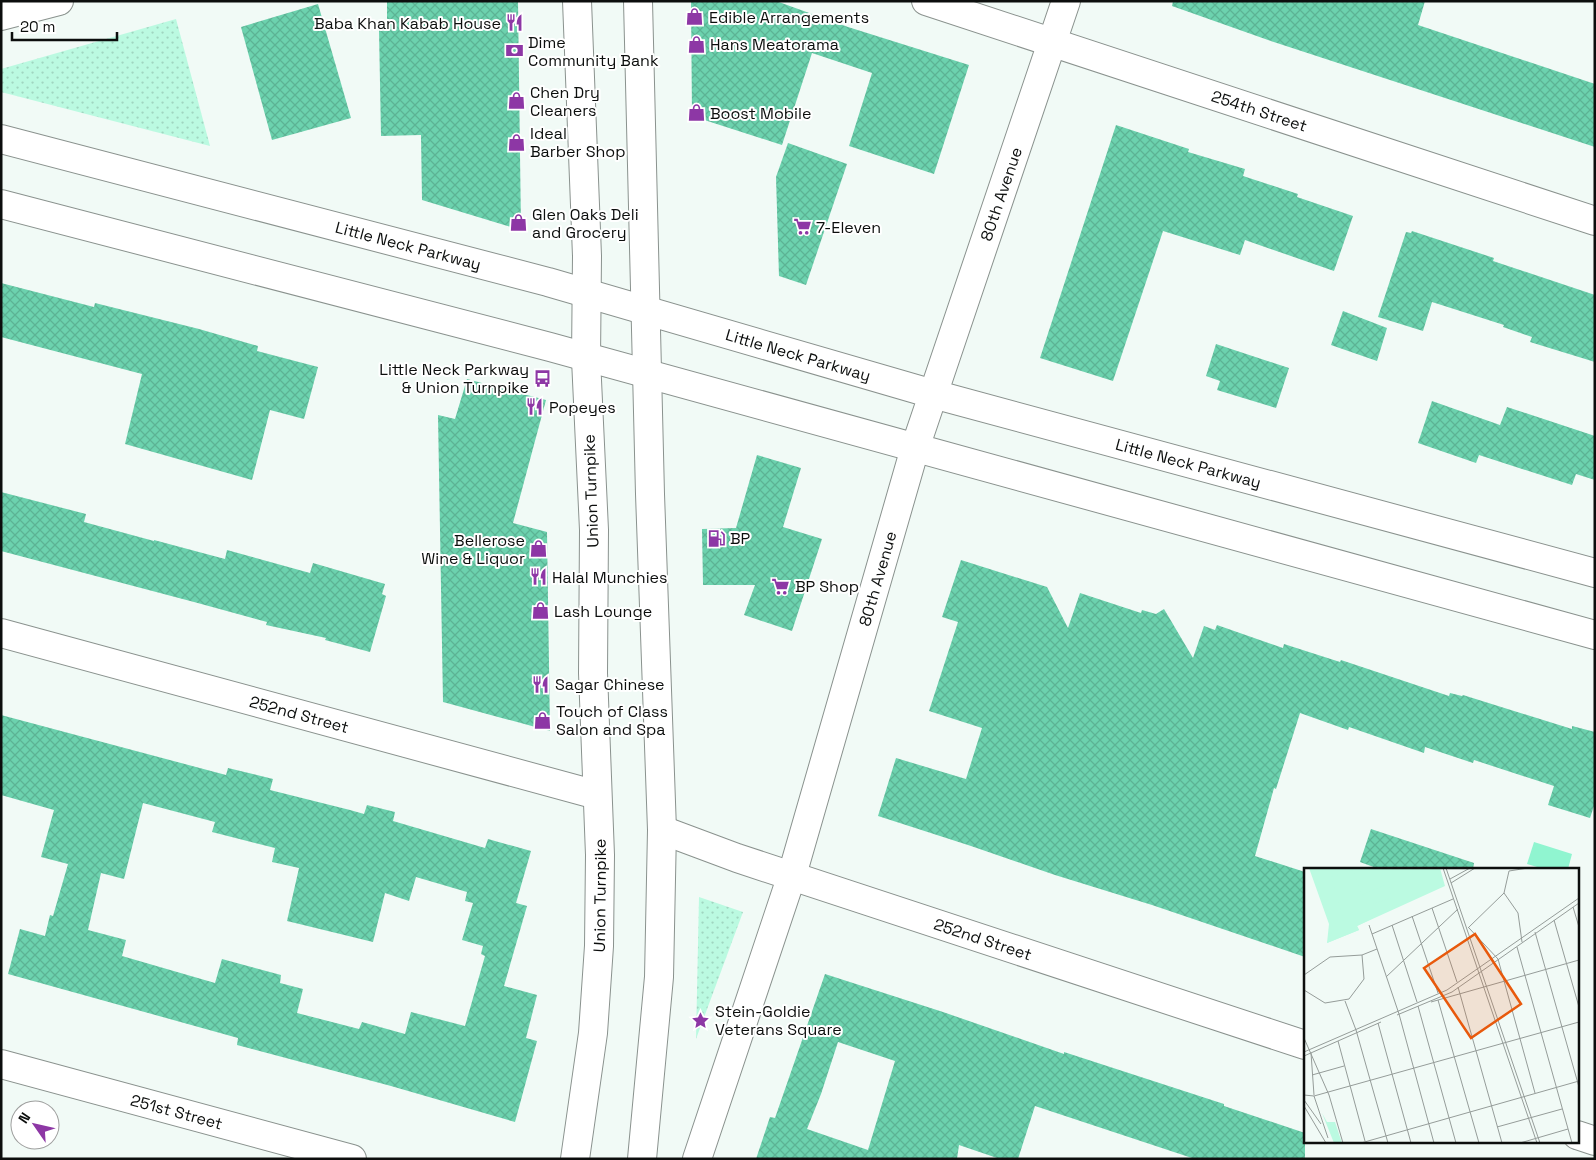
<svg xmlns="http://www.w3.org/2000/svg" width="1596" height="1160" font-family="'Space Grotesk',sans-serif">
	<defs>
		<pattern id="grass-dots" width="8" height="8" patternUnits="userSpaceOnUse" patternTransform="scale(1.25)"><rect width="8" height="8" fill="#bbfae1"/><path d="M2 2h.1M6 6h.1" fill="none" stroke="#a0d5c0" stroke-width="1.8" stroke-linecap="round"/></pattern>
		<pattern id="building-cross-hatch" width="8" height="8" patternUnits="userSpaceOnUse" patternTransform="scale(1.25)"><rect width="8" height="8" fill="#6cd2ae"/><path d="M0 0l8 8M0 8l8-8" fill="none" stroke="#5cb394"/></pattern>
	</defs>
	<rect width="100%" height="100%" fill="#f1faf6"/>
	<!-- grass -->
	<g fill="url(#grass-dots)">
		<path d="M 176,19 L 210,146 L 1,92 L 1,69 Z"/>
		<path d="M 699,897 L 743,912 L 696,1039 Z"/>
	</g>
	<!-- water -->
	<path fill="#90f5d0" d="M 1534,842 L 1572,854 L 1568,869 L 1544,869 L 1527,864 Z"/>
	<!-- building -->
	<g fill="url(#building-cross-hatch)" fill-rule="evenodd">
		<path d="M 432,1 L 518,1 L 521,230 L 422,200 L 421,135 L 381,136 L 379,30 L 387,29 L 387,2 Z"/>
		<path d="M 691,1 L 776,1 L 848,27 L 969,65 L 934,174 L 849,146 L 872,73 L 812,53 L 782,145 L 692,116 Z"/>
		<path d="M 1173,1 L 1425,1 L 1418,25 L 1595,84 L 1595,147 L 1268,40 L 1172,6 Z"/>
		<path d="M 318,4 L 351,118 L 272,140 L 241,27 Z"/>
		<path d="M 1116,125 L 1189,149 L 1188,152 L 1245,169 L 1243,176 L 1298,194 L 1297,197 L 1353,216 L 1334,271 L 1245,240 L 1240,255 L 1163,231 L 1113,381 L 1040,358 Z"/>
		<path d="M 788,143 L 847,164 L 806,285 L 779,276 L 776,177 Z"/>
		<path d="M 1412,231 L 1494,258 L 1493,261 L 1595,295 L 1595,362 L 1530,342 L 1532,337 L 1503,327 L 1504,325 L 1432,302 L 1423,331 L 1378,317 L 1406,232 L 1411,233 Z"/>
		<path d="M 1,283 L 94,307 L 95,303 L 199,329 L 258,346 L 257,351 L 318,367 L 304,419 L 270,410 L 252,480 L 125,444 L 142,374 L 1,337 Z"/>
		<path d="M 1343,311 L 1387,328 L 1377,361 L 1331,345 Z"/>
		<path d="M 1216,344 L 1289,368 L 1276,408 L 1217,390 L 1220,381 L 1206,376 Z"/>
		<path d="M 467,379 L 546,400 L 513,523 L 547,532 L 550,731 L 443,702 L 438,415 L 455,419 Z"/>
		<path d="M 1432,401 L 1500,425 L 1507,407 L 1595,436 L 1595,480 L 1576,474 L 1572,485 L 1479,455 L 1476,463 L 1418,443 Z"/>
		<path d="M 757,455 L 801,468 L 783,527 L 822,539 L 792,631 L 744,615 L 755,585 L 703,585 L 702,529 L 736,528 Z"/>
		<path d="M 1,492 L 86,514 L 84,522 L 154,541 L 154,540 L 225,559 L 227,550 L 310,573 L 313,563 L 385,584 L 382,594 L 386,596 L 370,652 L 325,640 L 326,638 L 266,625 L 267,622 L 194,602 L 1,551 Z"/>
		<path d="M 961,560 L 1047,587 L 1068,628 L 1080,593 L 1141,613 L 1142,610 L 1156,614 L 1164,609 L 1193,658 L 1204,626 L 1215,630 L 1217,625 L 1283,648 L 1284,644 L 1340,662 L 1341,660 L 1449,696 L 1450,693 L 1462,696 L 1463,695 L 1572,729 L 1572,726 L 1595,732 L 1595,803 L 1590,818 L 1548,805 L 1554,786 L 1474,760 L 1473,763 L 1425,747 L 1424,753 L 1349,727 L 1348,730 L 1300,713 L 1276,789 L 1274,788 L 1255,856 L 1305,872 L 1305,957 L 1152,905 L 1055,875 L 971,846 L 878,816 L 896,758 L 966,779 L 982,728 L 929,711 L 958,622 L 942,617 Z"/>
		<path d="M 1,715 L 226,775 L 228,768 L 273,779 L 270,790 L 350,810 L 364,814 L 367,805 L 395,812 L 393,821 L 485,848 L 488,839 L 531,851 L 516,903 L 527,906 L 504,986 L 537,995 L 526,1038 L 537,1041 L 515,1122 L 391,1086 L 237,1045 L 238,1038 L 8,974 L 20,929 L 45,936 L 50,915 L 53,916 L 68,864 L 41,857 L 54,810 L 1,795 ZM 143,803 L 215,822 L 212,832 L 275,848 L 272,862 L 299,868 L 287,921 L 373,942 L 385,893 L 409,901 L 416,877 L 467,892 L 465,901 L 473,903 L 462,940 L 483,946 L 481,954 L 485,956 L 465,1026 L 411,1012 L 405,1034 L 362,1022 L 359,1029 L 297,1013 L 303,989 L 280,983 L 281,975 L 222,959 L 215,983 L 122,956 L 126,940 L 88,930 L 101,873 L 124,879 Z"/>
		<path d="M 1371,829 L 1474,863 L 1473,869 L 1379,869 L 1360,862 Z"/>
		<path d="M 825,974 L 943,1012 L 1064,1054 L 1064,1052 L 1224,1104 L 1224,1106 L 1305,1133 L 1305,1159 L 1195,1159 L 1035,1106 L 1018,1159 L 1000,1159 L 959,1145 L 957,1159 L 756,1159 L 770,1117 L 775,1118 ZM 838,1042 L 895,1061 L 868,1150 L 807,1129 L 821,1094 Z"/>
	</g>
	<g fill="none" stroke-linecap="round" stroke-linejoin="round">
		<defs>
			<g id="minor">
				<path id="s1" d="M 926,1 L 1595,221"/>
				<path d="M 1,16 L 59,1"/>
				<path id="s2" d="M 1,633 L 597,795"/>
				<path id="s3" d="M 662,830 L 737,858 L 1305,1045"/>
				<path id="s4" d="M 1,1064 L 352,1159"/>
				<path d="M 1577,1135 L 1595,1141"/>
				<path id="s5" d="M 697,1159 L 792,875 L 915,448 L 1066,1"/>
			</g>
			<g id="major">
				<path d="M 638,1 L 650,494 L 662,830 L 659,977 L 642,1159"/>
				<path id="s6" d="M 1,139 L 548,282 L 933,394 L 1595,573"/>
				<path d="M 1,204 L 550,347 L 1595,635"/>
				<path id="s7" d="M 575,1159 L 593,1033 L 599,946 L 600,855 L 593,673 L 594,530 L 586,359 L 587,256 L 577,1"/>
			</g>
		</defs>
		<!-- minor casing -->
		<use href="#minor" stroke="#8a928e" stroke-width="30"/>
		<!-- major casing -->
		<use href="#major" stroke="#8a928e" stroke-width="30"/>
		<!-- minor -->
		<use href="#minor" stroke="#fff" stroke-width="28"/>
		<!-- major -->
		<use href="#major" stroke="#fff" stroke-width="28"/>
	</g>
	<!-- icons -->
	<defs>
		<symbol id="shop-bare" viewBox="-9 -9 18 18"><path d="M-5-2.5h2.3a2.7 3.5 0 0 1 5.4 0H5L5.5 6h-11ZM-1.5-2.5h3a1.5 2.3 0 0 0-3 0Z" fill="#8d37a5" stroke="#fff" stroke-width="2.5" paint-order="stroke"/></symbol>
		<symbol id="restaurant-bare" viewBox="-9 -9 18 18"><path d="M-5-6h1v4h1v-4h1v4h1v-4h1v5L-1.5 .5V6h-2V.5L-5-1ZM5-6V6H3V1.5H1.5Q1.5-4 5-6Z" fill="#8d37a5" stroke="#fff" stroke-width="2.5" paint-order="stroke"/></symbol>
		<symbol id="bank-bare" viewBox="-9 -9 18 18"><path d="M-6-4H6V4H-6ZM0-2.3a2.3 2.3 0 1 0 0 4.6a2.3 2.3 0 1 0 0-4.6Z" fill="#8d37a5" stroke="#fff" stroke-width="2.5" paint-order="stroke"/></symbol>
		<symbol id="supermarket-bare" viewBox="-9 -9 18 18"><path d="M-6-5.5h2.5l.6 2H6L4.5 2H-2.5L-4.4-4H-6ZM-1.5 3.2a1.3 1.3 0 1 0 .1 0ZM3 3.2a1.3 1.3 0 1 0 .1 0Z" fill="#8d37a5" stroke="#fff" stroke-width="2.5" paint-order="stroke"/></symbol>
		<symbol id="bus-bare" viewBox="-9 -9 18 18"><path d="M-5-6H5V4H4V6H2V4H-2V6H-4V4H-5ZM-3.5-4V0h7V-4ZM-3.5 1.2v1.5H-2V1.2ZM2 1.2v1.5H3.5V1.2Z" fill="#8d37a5" stroke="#fff" stroke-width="2.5" paint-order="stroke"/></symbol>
		<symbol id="fuel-bare" viewBox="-9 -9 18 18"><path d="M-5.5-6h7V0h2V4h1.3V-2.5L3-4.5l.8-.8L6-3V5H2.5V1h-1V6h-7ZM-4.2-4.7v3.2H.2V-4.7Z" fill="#8d37a5" stroke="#fff" stroke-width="2.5" paint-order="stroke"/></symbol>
		<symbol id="sight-bare" viewBox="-9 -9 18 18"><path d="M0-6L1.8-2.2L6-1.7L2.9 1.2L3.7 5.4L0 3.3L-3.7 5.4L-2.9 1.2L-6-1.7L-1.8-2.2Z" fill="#8d37a5" stroke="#fff" stroke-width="2.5" paint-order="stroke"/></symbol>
	</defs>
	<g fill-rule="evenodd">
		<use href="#shop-bare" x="682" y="4" width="25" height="25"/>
		<use href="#restaurant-bare" x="502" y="10" width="25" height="25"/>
		<use href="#shop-bare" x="684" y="32" width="25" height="25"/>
		<use href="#bank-bare" x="502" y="38" width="25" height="25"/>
		<use href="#shop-bare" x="504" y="88" width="25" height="25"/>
		<use href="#shop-bare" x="684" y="100" width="25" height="25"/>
		<use href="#shop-bare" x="504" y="130" width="25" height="25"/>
		<use href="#shop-bare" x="506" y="210" width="25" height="25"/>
		<use href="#supermarket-bare" x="790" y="214" width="25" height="25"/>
		<use href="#bus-bare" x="530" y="366" width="25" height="25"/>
		<use href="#restaurant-bare" x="522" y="394" width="25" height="25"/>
		<use href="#fuel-bare" x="704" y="526" width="25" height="25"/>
		<use href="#shop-bare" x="526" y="536" width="25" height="25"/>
		<use href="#restaurant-bare" x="526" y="564" width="25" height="25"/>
		<use href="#supermarket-bare" x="768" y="574" width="25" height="25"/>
		<use href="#shop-bare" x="528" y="598" width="25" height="25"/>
		<use href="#restaurant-bare" x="528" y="672" width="25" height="25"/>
		<use href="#shop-bare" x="530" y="708" width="25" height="25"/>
		<use href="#sight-bare" x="688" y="1008" width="25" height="25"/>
	</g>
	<g text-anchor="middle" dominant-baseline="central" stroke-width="4" stroke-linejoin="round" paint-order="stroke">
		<!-- poi labels -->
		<g font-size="16" fill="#0c0e0d" stroke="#fff" text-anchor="start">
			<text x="709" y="17">Edible Arrangements</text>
			<text x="501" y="23" text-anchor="end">Baba Khan Kabab House</text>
			<text x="528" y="42">Dime<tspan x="528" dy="18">Community Bank</tspan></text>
			<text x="710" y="44">Hans Meatorama</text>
			<text x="530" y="92">Chen Dry<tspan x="530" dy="18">Cleaners</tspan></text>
			<text x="710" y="113">Boost Mobile</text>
			<text x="530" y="133">Ideal<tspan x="530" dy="18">Barber Shop</tspan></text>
			<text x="532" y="214">Glen Oaks Deli<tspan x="532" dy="18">and Grocery</tspan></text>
			<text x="816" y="227">7-Eleven</text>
			<text x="529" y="369" text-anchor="end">Little Neck Parkway<tspan x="529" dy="18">&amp; Union Turnpike</tspan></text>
			<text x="549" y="407">Popeyes</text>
			<text x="730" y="538">BP</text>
			<text x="525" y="540" text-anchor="end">Bellerose<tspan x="525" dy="18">Wine &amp; Liquor</tspan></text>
			<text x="552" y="577">Halal Munchies</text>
			<text x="795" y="586">BP Shop</text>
			<text x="554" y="611">Lash Lounge</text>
			<text x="555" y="684">Sagar Chinese</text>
			<text x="556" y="711">Touch of Class<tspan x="556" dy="18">Salon and Spa</tspan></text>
			<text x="715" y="1011">Stein-Goldie<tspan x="715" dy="18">Veterans Square</tspan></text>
		</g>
		<!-- street labels -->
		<g font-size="16" fill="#0c0e0d" stroke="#fff">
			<text stroke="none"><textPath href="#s1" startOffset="351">254th Street</textPath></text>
			<text stroke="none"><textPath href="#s5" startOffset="1012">80th Avenue</textPath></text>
			<text stroke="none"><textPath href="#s6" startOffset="421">Little Neck Parkway</textPath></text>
			<text stroke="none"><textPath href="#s6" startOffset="826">Little Neck Parkway</textPath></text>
			<text stroke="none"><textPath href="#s6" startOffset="1231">Little Neck Parkway</textPath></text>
			<text transform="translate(591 491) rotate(-92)">Union Turnpike</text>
			<text stroke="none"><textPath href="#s5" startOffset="608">80th Avenue</textPath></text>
			<text stroke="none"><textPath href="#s2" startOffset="309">252nd Street</textPath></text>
			<text stroke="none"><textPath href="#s7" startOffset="265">Union Turnpike</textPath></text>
			<text stroke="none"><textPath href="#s3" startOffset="339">252nd Street</textPath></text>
			<text stroke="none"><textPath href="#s4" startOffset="182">251st Street</textPath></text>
		</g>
	</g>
	<!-- overview -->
	<g transform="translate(1304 868)">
		<rect width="275" height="275" fill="#f1faf6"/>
		<path d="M 5,0 L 136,0 L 141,18 L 53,58 L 55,62 L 23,75 L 25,56 ZM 18,245 L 23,254 L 31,254 L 38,275 L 30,275 Z" fill="#bbfae1"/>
		<path d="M 75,0 L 82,0 L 87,30 L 69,36 L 69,50 L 53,58 L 55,62 L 23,75 L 32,55 L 40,52 L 27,9 L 49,2 L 58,27 L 81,17 Z" fill="#bbfae1"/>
		<path fill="none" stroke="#959c99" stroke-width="1" d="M 139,0 L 233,275M 142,0 L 236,275M 205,3 L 224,0M 146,11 L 166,0M 147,15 L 171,0M 200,25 L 214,45 L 218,74M 269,39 L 275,59M 128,40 L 153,114M 108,48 L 134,125M 250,52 L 275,139M 65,57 L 95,146 L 130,275M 88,57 L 113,134M 164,60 L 200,25 L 205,3M 165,60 L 194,91 L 231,225M 231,64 L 275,219M 68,66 L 149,31M 213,79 L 268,275M 0,107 L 26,89 L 58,87 L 73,81M 82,109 L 154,41M 154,119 L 198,275M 0,122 L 21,135 L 45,131 L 60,111 L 58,87M 134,132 L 175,275M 41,133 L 52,162 L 84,275M 127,134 L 275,92M 114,138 L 152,275M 93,147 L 148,124 L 275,35M 74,155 L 107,275M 0,170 L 25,227 L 39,275M 34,173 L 61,273M 0,184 L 143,122 L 275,30M 7,185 L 10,227M 0,188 L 77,154M 8,207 L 40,198M 0,227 L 10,228 L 24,270M 10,228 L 275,154M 0,232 L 17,256M 0,238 L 22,275M 193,259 L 258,241M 57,275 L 275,213M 216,275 L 264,261"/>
		<path fill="#e8590c" fill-opacity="0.15" stroke="#e8590c" stroke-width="2.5" d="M 171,66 L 217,136 L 167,170 L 120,100 Z"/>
		<rect width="275" height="275" fill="none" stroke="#0c0e0d" stroke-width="2.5"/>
	</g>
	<!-- border -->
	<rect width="1596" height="1160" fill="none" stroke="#0c0e0d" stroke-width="5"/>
	<!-- north arrow -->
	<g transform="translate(35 1125) rotate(304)"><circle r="24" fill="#ffffff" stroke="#9e9f9e"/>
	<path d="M0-4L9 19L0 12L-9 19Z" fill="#8d37a5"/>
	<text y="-8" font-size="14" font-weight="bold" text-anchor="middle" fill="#0c0e0d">N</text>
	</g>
	<!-- scale -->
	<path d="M12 32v8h105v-8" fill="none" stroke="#0c0e0d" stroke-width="2.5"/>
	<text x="20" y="32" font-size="15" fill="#0c0e0d" stroke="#ffffff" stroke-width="4" paint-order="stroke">20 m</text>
</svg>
